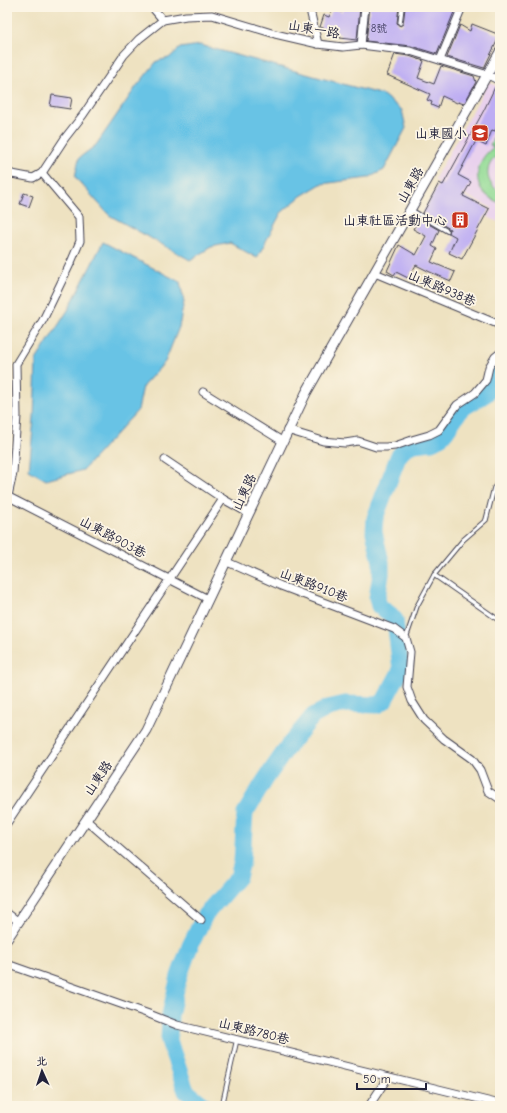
<svg xmlns="http://www.w3.org/2000/svg" width="507" height="1113" font-family="'Comic Neue','LXGW WenKai TC',sans-serif">
	<rect width="100%" height="100%" fill="#fcf5e5"/>
	<filter id="ink" filterUnits="userSpaceOnUse"><feTurbulence type="fractalNoise" baseFrequency=".025" numOctaves="2"/><feDisplacementMap in="SourceGraphic" scale="8" xChannelSelector="R" yChannelSelector="G"/><feConvolveMatrix kernelMatrix="1 2 1 2 8 2 1 2 1" color-interpolation-filters="sRGB"/></filter>
	<filter id="wash" filterUnits="userSpaceOnUse"><feTurbulence type="fractalNoise" baseFrequency=".012" numOctaves="4" result="noise"/><feDisplacementMap in="SourceGraphic" scale="16" xChannelSelector="R" yChannelSelector="G"/><feGaussianBlur stdDeviation="0.9" result="paint"/><feColorMatrix in="noise" values="0 0 0 0 0 0 0 0 0 0 0 0 0 0 0 0 0 1.4 0 .05"/><feComposite in="paint" operator="in"/></filter>
	<g filter="url(#wash)">
		<rect width="100%" height="100%" fill="#eee2c1"/>
		<!-- built -->
		<path fill="#e9d1ed" d="M 489,82 L 500,87 L 500,223 L 488,217 L 492,208 L 434,180 Z"/>
		<!-- green -->
		<path fill="#93db96" stroke="#5a7e68" d="M 495,135 L 500,138 L 500,155 C 484,162 484,183 499,191 L 500,190 L 500,203 C 496,201 492,200 489,197 C 470,184 477,158 494,147 L 490,145 Z"/>
		<!-- water -->
		<g fill="#67c3e5" stroke="#447290">
			<path d="M 200,45 L 383,95 L 402,110 L 406,128 L 384,170 L 368,178 L 321,184 L 301,196 L 281,213 L 257,258 L 230,243 L 211,247 L 190,260 L 109,215 L 75,177 L 79,158 L 96,145 L 136,87 L 157,61 L 169,58 L 180,48 Z"/>
			<path d="M 103,242 L 180,282 L 184,302 L 179,327 L 165,362 L 143,386 L 138,410 L 83,470 L 46,480 L 29,470 L 34,418 L 36,360 L 68,310 Z"/>
		</g>
		<g fill="none" stroke-linecap="round" stroke-linejoin="round">
			<!-- river -->
			<path stroke="#67c3e5" stroke-width="17" d="M 205,1106 L 186,1091 L 169,1041 L 170,1015 L 179,976 L 190,946 L 205,915 L 238,877 L 242,862 L 245,813 L 265,780 L 289,745 L 313,716 L 328,708 L 345,704 L 378,705 L 384,701 L 401,670 L 395,620 L 390,614 L 379,606 L 377,598 L 381,574 L 381,562 L 374,532 L 375,518 L 398,457 L 405,448 L 414,444 L 432,442 L 440,438 L 446,431 L 461,409 L 486,394 L 493,383 L 500,363"/>
		</g>
		<g id="blocks">
			<!-- building -->
			<g fill="#bdadf3">
				<path d="M 343,7 L 360,7 L 357,40 L 340,38 L 340,34 L 320,27 L 324,15 L 329,17 L 333,8 L 342,12 Z"/>
				<path d="M 370,7 L 399,7 L 397,23 L 400,26 L 403,24 L 405,8 L 407,7 L 456,7 L 437,54 L 411,46 L 366,41 Z"/>
				<path d="M 472,24 L 500,35 L 484,68 L 447,57 L 460,25 L 470,31 Z"/>
				<path d="M 395,54 L 409,56 L 424,61 L 418,78 L 434,84 L 441,66 L 474,76 L 476,82 L 464,104 L 458,102 L 457,103 L 442,96 L 438,108 L 431,105 L 432,102 L 427,100 L 430,94 L 387,75 Z"/>
				<path d="M 495,87 L 500,90 L 500,121 L 495,131 L 492,130 L 486,146 L 476,141 L 458,175 L 471,182 L 463,196 L 489,209 L 462,259 L 449,253 L 456,237 L 449,233 L 450,229 L 423,213 L 439,183 L 443,185 L 484,110 Z"/>
				<path d="M 52,95 L 72,98 L 70,109 L 50,106 Z"/>
				<path d="M 24,193 L 33,196 L 29,207 L 20,204 Z"/>
				<path d="M 420,219 L 439,230 L 432,246 L 437,249 L 431,262 L 455,272 L 451,281 L 430,272 L 416,265 L 408,278 L 396,272 L 394,275 L 387,271 L 399,245 L 416,255 L 426,236 L 413,229 L 418,220 L 419,221 Z"/>
			</g>
		</g>
	</g>
	<g filter="url(#ink)">
		<use href="#blocks" fill-opacity="0" stroke="#413f4f" stroke-width="1"/>
		<g fill="none" stroke-linecap="round" stroke-linejoin="round">
			<defs>
				<g id="service">
					<path d="M 400,23 L 402,7"/>
					<path d="M 411,210 L 447,231"/>
					<path d="M 434,575 L 500,621"/>
					<path d="M 406,638 L 417,606 L 434,575 L 463,540 L 486,520 L 494,488 L 500,481"/>
					<path d="M 222,1106 L 237,1039"/>
				</g>
				<g id="minor">
					<path d="M 152,7 L 163,20"/>
					<path d="M 311,7 L 311,14 L 318,44"/>
					<path d="M 361,45 L 365,7"/>
					<path d="M 440,60 L 462,7"/>
					<path d="M 7,173 L 33,178 L 42,173 L 65,138 L 83,115 L 124,55 L 139,39 L 163,20 L 186,16 L 212,15 L 275,34 L 318,44 L 343,47 L 361,45 L 410,51 L 488,75 L 500,81"/>
					<path d="M 375,273 L 500,325"/>
					<path d="M 203,392 L 282,441"/>
					<path d="M 287,430 L 323,441 L 345,443 L 358,441 L 376,447 L 386,447 L 395,446 L 415,439 L 429,435 L 439,430 L 457,405 L 475,393 L 486,380 L 489,367 L 495,357 L 500,353"/>
					<path d="M 165,460 L 223,499 L 248,513"/>
					<path d="M 7,496 L 208,599"/>
					<path d="M 8,496 L 13,473 L 17,416 L 16,364 L 43,320 L 72,260 L 80,241 L 79,217 L 42,173"/>
					<path d="M 225,561 L 281,586 L 394,629 L 406,638 L 410,652 L 407,687 L 412,701 L 424,720 L 444,739 L 472,759 L 480,770 L 488,791 L 500,799"/>
					<path d="M 86,820 L 201,920"/>
					<path d="M 7,823 L 223,499"/>
					<path d="M 7,913 L 19,922"/>
					<path d="M 7,964 L 149,1014 L 177,1025 L 500,1104"/>
					<path d="M 369,1106 L 388,1077"/>
				</g>
				<path id="tertiary" d="M 7,939 L 146,730 L 306,393 L 500,52"/>
			</defs>
			<!-- service casing -->
			<use href="#service" stroke="#413f4f" stroke-width="5.5"/>
			<!-- minor casing -->
			<use href="#minor" stroke="#413f4f" stroke-width="9"/>
			<!-- tertiary casing -->
			<use href="#tertiary" stroke="#413f4f" stroke-width="11"/>
			<!-- service -->
			<use href="#service" stroke="#fff" stroke-width="3.5"/>
			<!-- minor -->
			<use href="#minor" stroke="#fff" stroke-width="7"/>
			<!-- tertiary -->
			<use href="#tertiary" stroke="#fff" stroke-width="9"/>
		</g>
	</g>
	<!-- icons -->
	<defs>
		<symbol id="school-square" viewBox="-11 -11 22 22"><rect x="-9" y="-9" width="18" height="18" rx="4" fill="#c8321e" stroke="#fcf5e5"/><path d="M0-5L7-2L0 1L-7-2ZM-4 1L0 2.5L4 1V4Q0 6-4 4Z" fill="#fff"/></symbol>
		<symbol id="building-square" viewBox="-11 -11 22 22"><rect x="-9" y="-9" width="18" height="18" rx="4" fill="#c8321e" stroke="#fcf5e5"/><path d="M-4-6H4V6H1V3H-1V6H-4ZM-2.5-4.3h1.7v1.8h-1.7ZM.8-4.3h1.7v1.8H.8ZM-2.5-1h1.7V.8h-1.7ZM.8-1h1.7V.8H.8Z" fill="#fff"/></symbol>
	</defs>
	<g fill-rule="evenodd">
		<use href="#school-square" x="470" y="123" width="20" height="20"/>
		<use href="#building-square" x="450" y="210" width="20" height="20"/>
	</g>
	<g text-anchor="middle" dominant-baseline="central" stroke-width="3.5" stroke-linejoin="round" paint-order="stroke">
		<!-- number labels -->
		<g font-size="11" fill="#494569">
			<text x="379" y="28">8號</text>
		</g>
		<!-- street labels -->
		<g font-size="13" fill="#22223b" stroke="#fcf5e5">
			<text transform="translate(314 29) rotate(10)">山東一路</text>
			<text transform="translate(410 185) rotate(-60)">山東路</text>
			<text transform="translate(442 288) rotate(23)">山東路938巷</text>
			<text transform="translate(244 492) rotate(-65)">山東路</text>
			<text transform="translate(113 537) rotate(28)">山東路903巷</text>
			<text transform="translate(314 585) rotate(21)">山東路910巷</text>
			<text transform="translate(98 778) rotate(-56)">山東路</text>
			<text transform="translate(254 1031) rotate(14)">山東路780巷</text>
		</g>
		<!-- poi labels -->
		<g font-size="13" fill="#22223b" stroke="#fcf5e5" text-anchor="end">
			<text x="467" y="133">山東國小</text>
			<text x="447" y="220">山東社區活動中心</text>
		</g>
	</g>
	<!-- margin -->
	<rect width="507" height="1113" fill="none" stroke="#fcf5e5" stroke-width="24"/>
	<!-- north arrow -->
	<g transform="translate(42 1071) rotate(357)" stroke="#fcf5e5" stroke-width="3" paint-order="stroke">
	<path d="M0-3L7 15L0 10L-7 15Z" fill="#22223b"/>
	<text y="-6" font-size="11" font-weight="bold" text-anchor="middle" fill="#22223b">北</text>
	</g>
	<!-- scale -->
	<path d="M357 1083v6h69v-6" fill="none" stroke="#22223b" stroke-width="2"/>
	<text x="363" y="1083" font-size="12" fill="#22223b" stroke="#fcf5e5" stroke-width="3" paint-order="stroke">50 m</text>
</svg>
